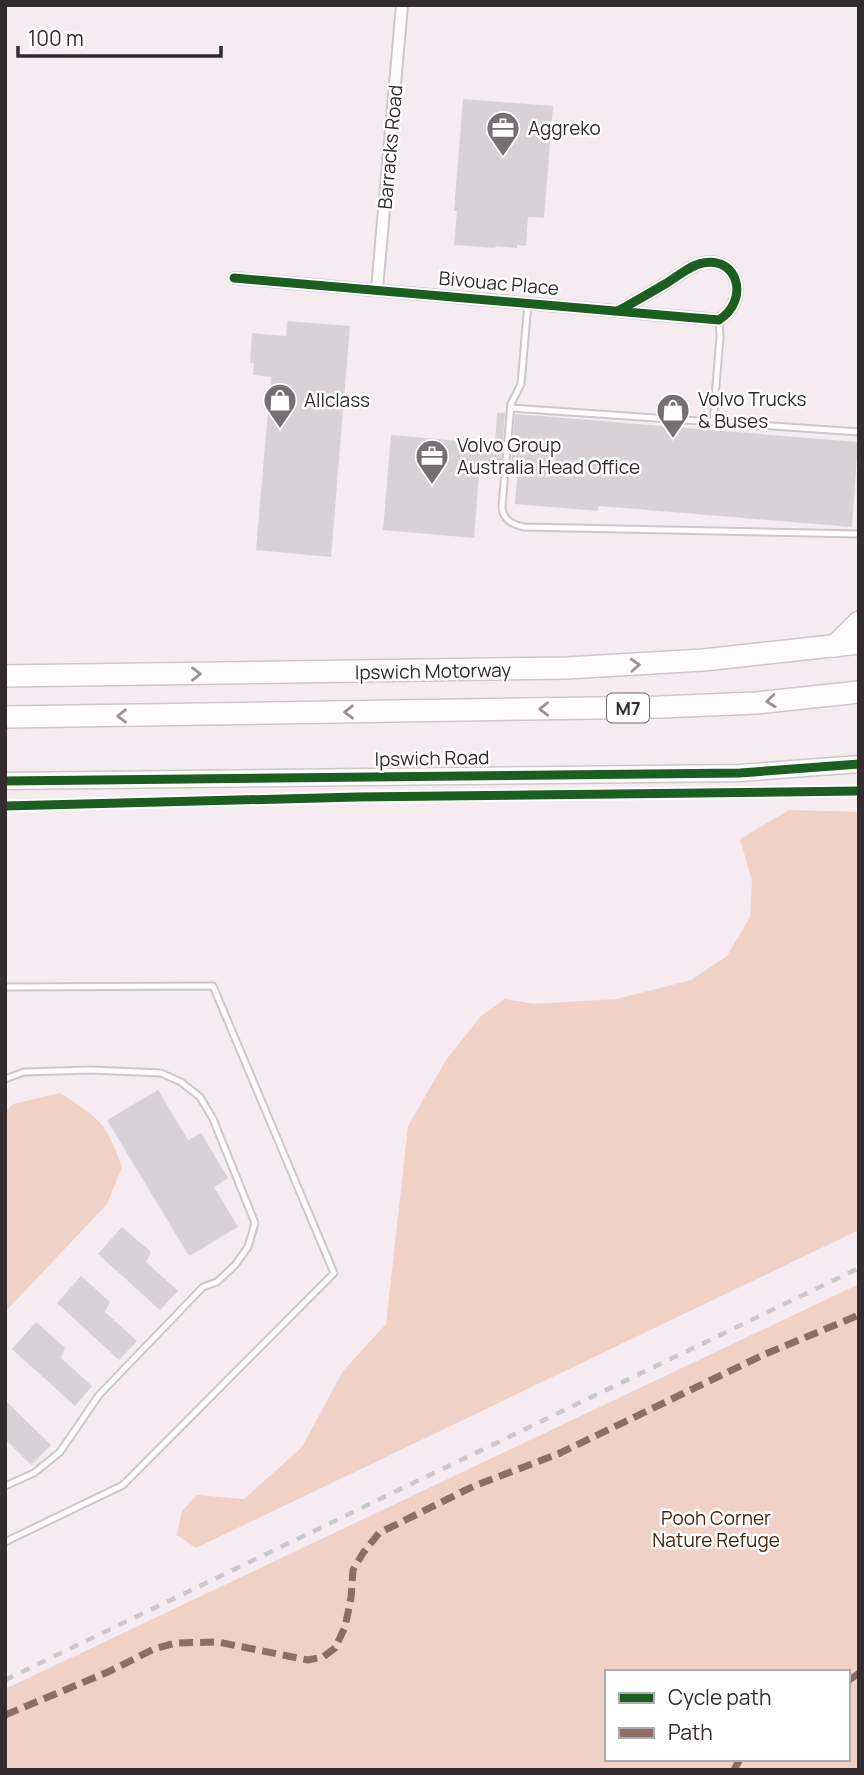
<svg xmlns="http://www.w3.org/2000/svg" width="864" height="1775" font-family="Manrope,sans-serif">
	<rect width="100%" height="100%" fill="#f5ebf0"/>
	<!-- green -->
	<g fill="#f0d1c5" fill-rule="evenodd">
		<path d="M 789,810 L 859,812 L 859,1230 L 196,1548 L 177,1535 L 182,1511 L 197,1495 L 244,1499 L 302,1447 L 343,1371 L 386,1324 L 408,1126 L 446,1060 L 481,1016 L 505,999 L 534,1004 L 617,999 L 691,980 L 727,956 L 750,917 L 752,881 L 740,839 Z"/>
		<path d="M 60,1093 C 100,1119 106,1122 122,1167 L 107,1204 L 5,1312 L 5,1112 L 13,1104 Z"/>
		<path d="M 859,1284 L 859,1770 L 5,1770 L 5,1689 ZM 607,1672 L 848,1672 L 848,1759 L 607,1759 Z"/>
	</g>
	<!-- building -->
	<g fill="#d8d2d7">
		<path d="M 463,99 L 553,106 L 544,218 L 528,217 L 526,246 L 517,245 L 517,248 L 496,246 L 495,248 L 454,245 L 457,211 L 454,211 Z"/>
		<path d="M 287,321 L 350,326 L 331,557 L 256,550 L 271,377 L 253,375 L 254,363 L 250,363 L 252,333 L 286,336 Z"/>
		<path d="M 497,413 L 505,413 L 501,462 L 480,461 L 474,538 L 383,530 L 391,435 L 495,444 Z"/>
		<path d="M 515,414 L 858,442 L 852,527 L 599,506 L 598,511 L 515,504 L 518,464 L 511,463 Z"/>
		<path d="M 158,1090 L 188,1140 L 201,1133 L 228,1178 L 214,1187 L 238,1227 L 189,1256 L 107,1120 Z"/>
		<path d="M 122,1227 L 151,1252 L 146,1262 L 178,1291 L 160,1310 L 98,1254 Z"/>
		<path d="M 81,1276 L 110,1302 L 105,1312 L 137,1341 L 119,1360 L 57,1303 Z"/>
		<path d="M 36,1322 L 65,1348 L 61,1358 L 92,1386 L 75,1406 L 12,1349 Z"/>
		<path d="M 5,1400 L 51,1445 L 31,1465 L 5,1439 Z"/>
	</g>
	<g fill="none" stroke-linecap="round" stroke-linejoin="round">
		<defs>
			<g id="lane">
				<path d="M 528,303 L 521,384 L 511,404 L 502,506 C 502,519 513,525 524,527 L 859,534"/>
				<path d="M 511,408 L 859,432"/>
				<path d="M 713,422 L 720,337 L 719,320"/>
				<path d="M 5,987 L 213,986 L 334,1273 L 123,1485 L 5,1542"/>
				<path d="M 5,1079 L 24,1072 L 90,1070 L 161,1073 L 181,1082 L 200,1097 L 213,1119 L 255,1223 L 248,1247 L 235,1265 L 217,1282 L 203,1287 L 99,1395 L 60,1452 L 34,1473 L 5,1486"/>
			</g>
			<g id="street">
				<path d="M 234,278 L 719,320 C 750,300 738,256 703,263 C 690,265 677,277 665,284 C 650,293 634,302 618,311"/>
				<path d="M 377,289 L 402,5"/>
			</g>
			<path id="secondary" d="M 5,781 L 740,773 L 859,764"/>
			<g id="highway">
				<path d="M 835,646 L 859,622"/>
				<path d="M 5,676 L 567,668 L 703,660 L 859,643"/>
				<path d="M 5,717 L 660,707 L 756,703 L 859,692"/>
			</g>
		</defs>
		<!-- lane casing -->
		<use href="#lane" stroke="#cec7ca" stroke-width="9"/>
		<!-- street casing -->
		<use href="#street" stroke="#cec7ca" stroke-width="14"/>
		<!-- secondary casing -->
		<use href="#secondary" stroke="#cec7ca" stroke-width="19"/>
		<!-- highway casing -->
		<use href="#highway" stroke="#cec7ca" stroke-width="24"/>
		<!-- lane -->
		<use href="#lane" stroke="#fefcfd" stroke-width="5"/>
		<!-- street -->
		<use href="#street" stroke="#fefcfd" stroke-width="10"/>
		<!-- secondary -->
		<use href="#secondary" stroke="#fefcfd" stroke-width="16"/>
		<!-- highway -->
		<use href="#highway" stroke="#fefcfd" stroke-width="21"/>
		<!-- rail -->
		<path stroke="#cac8ca" stroke-width="4.5" stroke-dasharray="9 9" stroke-linecap="butt" d="M 5,1680 L 859,1268"/>
		<!-- quiet -->
		<g stroke="#8d6e63" stroke-width="7" stroke-dasharray="14 7" stroke-linecap="butt">
			<path d="M 848,1681 L 859,1673"/>
			<path d="M 5,1715 L 108,1672 L 154,1649 L 175,1643 L 218,1642 L 308,1660 L 323,1657 L 335,1648 L 345,1627 L 351,1598 L 353,1570 L 363,1553 L 379,1533 L 474,1486 L 558,1454 L 763,1355 L 859,1315"/>
			<path d="M 734,1770 L 740,1759"/>
		</g>
		<defs>
			<g id="cycleway">
				<path d="M 234,278 L 719,320 C 750,300 738,256 703,263 C 690,265 677,277 665,284 C 650,293 634,302 618,311"/>
				<path d="M 5,781 L 740,773 L 859,764"/>
				<path d="M 5,806 L 357,797 L 859,791"/>
			</g>
		</defs>
		<!-- cycleway casing -->
		<use href="#cycleway" stroke="#fff" stroke-width="13"/>
		<!-- cycleway -->
		<use href="#cycleway" stroke="#1b5e20" stroke-width="9"/>
	</g>
	<!-- one-way arrows -->
	<defs><path id="oneway-chevron" d="M-2-3.5L2.5 0L-2 3.5" fill="none" stroke-width="1.6" stroke-linecap="round" stroke-linejoin="round" transform="scale(1.75)"/></defs>
	<g stroke="#989496">
		<use href="#oneway-chevron" transform="translate(635 665) rotate(-3)"/>
		<use href="#oneway-chevron" transform="translate(196 674) rotate(-1)"/>
		<use href="#oneway-chevron" transform="translate(771 701) rotate(174)"/>
		<use href="#oneway-chevron" transform="translate(544 709) rotate(179)"/>
		<use href="#oneway-chevron" transform="translate(349 712) rotate(179)"/>
		<use href="#oneway-chevron" transform="translate(122 716) rotate(179)"/>
	</g>
	<!-- icons -->
	<defs>
		<symbol id="office-pin" viewBox="-11 -11 22 30"><path d="M0 17L-7.5 6A9.5 9.5 0 1 1 7.5 6Z" fill="#766f73" stroke="#fff"/><path d="M-6-3h4V-5.5h4V-3h4V5H-6ZM-1-4.5V-3h2v-1.5ZM-6 0V1H6V0Z" fill="#fff"/></symbol>
		<symbol id="shop-pin" viewBox="-11 -11 22 30"><path d="M0 17L-7.5 6A9.5 9.5 0 1 1 7.5 6Z" fill="#766f73" stroke="#fff"/><path d="M-5-2.5h2.3a2.7 3.5 0 0 1 5.4 0H5L5.5 6h-11ZM-1.5-2.5h3a1.5 2.3 0 0 0-3 0Z" fill="#fff"/></symbol>
	</defs>
	<g fill-rule="evenodd">
		<use href="#office-pin" x="484" y="109" width="38" height="52"/>
		<use href="#shop-pin" x="261" y="381" width="38" height="52"/>
		<use href="#shop-pin" x="654" y="391" width="38" height="52"/>
		<use href="#office-pin" x="413" y="437" width="38" height="52"/>
	</g>
	<g text-anchor="middle" dominant-baseline="central" stroke-width="5" stroke-linejoin="round" paint-order="stroke">
		<!-- shield labels -->
		<rect fill="#fff" stroke="#706b6d" stroke-width="2" x="607" y="693.5" width="42" height="29" rx="5"/>
		<g font-size="18" font-weight="bold" fill="#322c2f">
			<text x="628" y="708">M7</text>
		</g>
		<!-- poi labels -->
		<g font-size="19" fill="#322c2f" stroke="#fff" text-anchor="start">
			<text x="528" y="128">Aggreko</text>
			<text x="698" y="399">Volvo Trucks<tspan x="698" dy="22">&amp; Buses</tspan></text>
			<text x="304" y="400">Allclass</text>
			<text x="457" y="445">Volvo Group<tspan x="457" dy="22">Australia Head Office</tspan></text>
		</g>
		<!-- street labels -->
		<g font-size="19" fill="#322c2f" stroke="#fff">
			<text transform="translate(390 147) rotate(-85)">Barracks Road</text>
			<text transform="translate(499 283) rotate(5)">Bivouac Place</text>
			<text transform="translate(433 671) rotate(-1)">Ipswich Motorway</text>
			<text transform="translate(432 758) rotate(-1)">Ipswich Road</text>
		</g>
		<!-- park labels -->
		<g font-size="19" fill="#4a240b" stroke="#fff">
			<text x="716" y="1518">Pooh Corner<tspan x="716" dy="22">Nature Refuge</tspan></text>
		</g>
	</g>
	<!-- border -->
	<rect width="864" height="1775" fill="none" stroke="#322c2f" stroke-width="14"/>
	<!-- legend -->
	<rect x="605" y="1670" width="245" height="91" fill="#ffffff" stroke="#adabac" stroke-width="2"/>
	<rect x="619" y="1693" width="35" height="10" fill="#1b5e20" stroke="#adabac" stroke-width="2"/>
	<text x="668" y="1705" font-size="21" fill="#322c2f">Cycle path</text>
	<rect x="619" y="1728" width="35" height="10" fill="#8d6e63" stroke="#adabac" stroke-width="2"/>
	<text x="668" y="1740" font-size="21" fill="#322c2f">Path</text>
	<!-- scale -->
	<path d="M18 46v10h203v-10" fill="none" stroke="#322c2f" stroke-width="3.5"/>
	<text x="28" y="46" font-size="21" fill="#322c2f" stroke="#ffffff" stroke-width="5" paint-order="stroke">100 m</text>
</svg>
